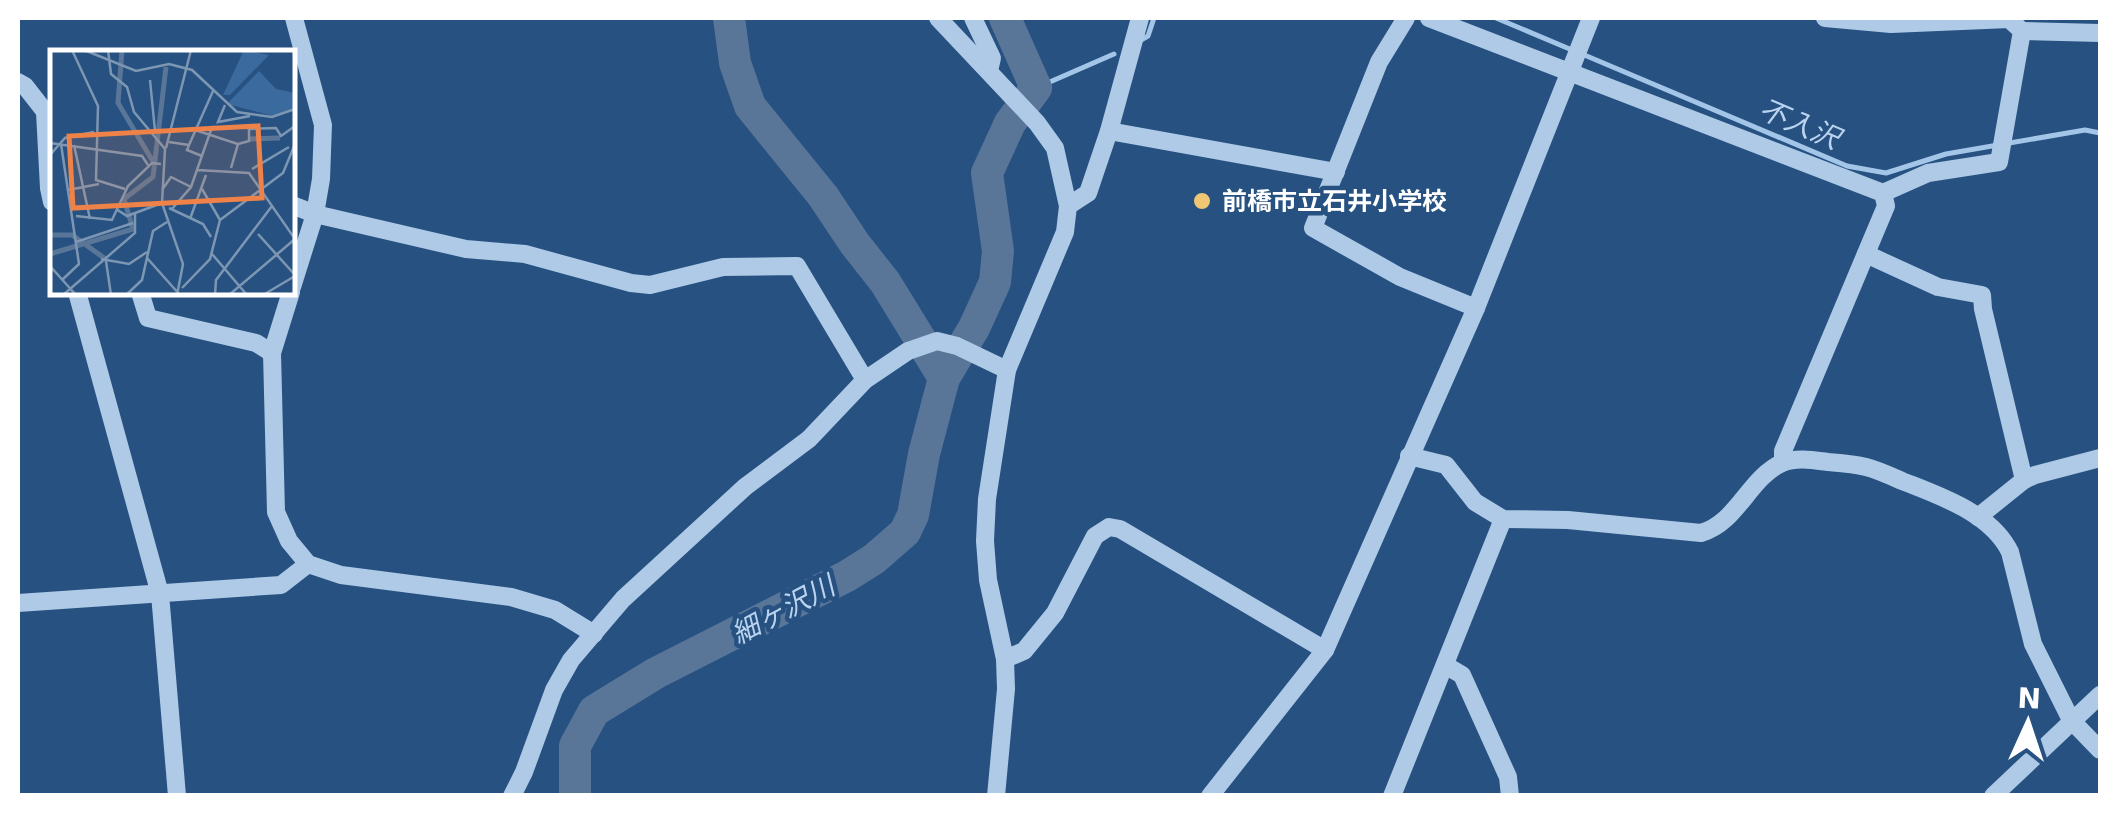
<svg xmlns="http://www.w3.org/2000/svg" width="2118" height="813" font-family="'DejaVu Sans','Noto Sans JP',sans-serif">
	<rect width="100%" height="100%" fill="#265181"/>
	<g fill="none" stroke-linecap="round" stroke-linejoin="round">
		<!-- stream -->
		<g stroke="#a3c5e7" stroke-width="5">
			<path d="M 1496,18 L 1572,50"/>
			<path d="M 1141,40 L 1148,36 L 1154,18"/>
			<path d="M 1582,54 L 1847,166 L 1886,173 L 1946,154 L 2085,130 L 2100,133"/>
			<path d="M 1036,88 L 1114,54"/>
		</g>
		<!-- river -->
		<g stroke="#597698" stroke-width="32">
			<path d="M 729,18 L 735,63 L 750,106 L 823,196 L 855,244 L 885,282 L 944,378"/>
			<path d="M 575,796 L 575,746 L 594,711 L 656,673 L 847,576 L 874,559 L 905,532 L 913,515 L 924,454 L 944,378 L 974,328 L 995,282 L 998,251 L 987,173 L 1010,123 L 1036,88 L 1005,18"/>
		</g>
		<!-- minor -->
		<g stroke="#aecae6" stroke-width="18">
			<path d="M 938,18 L 1037,123 L 1055,148 L 1068,206 L 1065,232 L 1007,370 L 987,499 L 985,541 L 988,580 L 1005,659 L 1006,689 L 996,796"/>
			<path d="M 973,18 L 992,58 L 989,71"/>
			<path d="M 1406,18 L 1379,62 L 1313,228 L 1400,277 L 1476,308"/>
			<path d="M 1429,18 L 1883,193 L 1886,206 L 1783,451 L 1783,462"/>
			<path d="M 1825,18 L 1891,24 L 2009,19 L 2022,31 L 1999,162 L 1928,173 L 1883,193"/>
			<path d="M 2022,31 L 2100,33"/>
			<path d="M 18,82 L 25,86 L 50,118"/>
			<path d="M 45,112 L 49,188 L 52,202"/>
			<path d="M 1109,131 L 1336,172"/>
			<path d="M 292,205 L 315,214 L 466,249 L 525,254 L 631,283 L 650,285 L 723,267 L 797,266 L 865,380"/>
			<path d="M 1068,206 L 1088,193 L 1109,131 L 1140,18"/>
			<path d="M 1866,254 L 1938,287 L 1982,295 L 1983,309 L 2024,480 L 1978,517"/>
			<path d="M 292,287 L 315,214 L 321,179 L 323,125 L 294,18"/>
			<path d="M 77,292 L 160,594 L 177,796"/>
			<path d="M 140,292 L 148,318 L 256,343 L 272,353"/>
			<path d="M 291,292 L 272,353 L 276,512 L 289,541 L 308,564 L 341,575 L 511,597 L 555,610 L 594,634"/>
			<path d="M 1409,456 L 1446,465 L 1475,502 L 1503,519 L 1568,520 L 1701,533 C 1737,523 1749,478 1782,463 C 1796,457 1813,460 1828,462 C 1840,463 1854,464 1866,467 C 1878,470 1891,476 1902,481 C 1940,496 1991,513 2010,552 L 2033,644 L 2071,720 L 2100,750"/>
			<path d="M 2024,480 L 2035,475 L 2100,458"/>
			<path d="M 18,603 L 281,585 L 308,564"/>
			<path d="M 1005,659 L 1024,651 L 1055,613 L 1095,536 L 1109,527 L 1120,529 L 1325,650"/>
			<path d="M 1445,665 L 1462,675 L 1508,777 L 1510,796"/>
			<path d="M 512,796 L 524,772 L 554,690 L 571,660 L 623,599 L 745,487 L 809,439 L 865,380 L 908,351 L 937,341 L 957,346 L 1007,370"/>
			<path d="M 1210,796 L 1325,650 L 1476,308 L 1591,18"/>
			<path d="M 1392,796 L 1503,519"/>
			<path d="M 1993,796 L 2100,695"/>
		</g>
	</g>
	<!-- markers -->
	<circle fill="#efc774" stroke="#265181" stroke-width="4" cx="1202" cy="201" r="10"/>
	<g text-anchor="middle" dominant-baseline="central" stroke-width="9" stroke-linejoin="round" paint-order="stroke">
		<!-- poi labels -->
		<g font-size="25" font-weight="bold" fill="#fff" stroke="#265181" text-anchor="start">
			<text x="1222" y="201">前橋市立石井小学校</text>
		</g>
		<!-- water labels -->
		<g font-size="28" font-style="italic" fill="#bad3ee" stroke="#265181">
			<text transform="translate(1799 124) rotate(23)">不入沢</text>
			<text transform="translate(783 610) rotate(-28)">細ヶ沢川</text>
		</g>
	</g>
	<!-- overview -->
	<g transform="translate(50 50)">
		<rect width="245" height="245" fill="#265181"/>
		<path d="M 194,0 L 219,5 L 180,45 L 173,45 Z" fill="#3b6b9e"/>
		<path d="M 209,21 L 226,39 L 245,43 L 245,58 L 223,66 L 177,54 Z" fill="#3b6b9e"/>
		<path fill="none" stroke="#597698" stroke-width="5" d="M 72,0 L 68,53 L 105,115M 199,89 L 230,88M 0,185 L 22,185 L 57,210M 0,204 L 83,179 L 74,149 L 103,127 L 116,17"/>
		<path fill="none" stroke="#7d97b3" stroke-width="2.5" d="M 22,0 L 48,56 L 46,130 L 75,139M 34,0 L 86,21 L 119,14 L 142,20 L 187,62 L 222,67 L 245,59M 58,0 L 61,24 L 77,37 L 84,62 L 115,99 L 112,153 L 133,214 L 127,245M 100,30 L 105,81M 175,55 L 168,72 L 200,66M 200,79 L 226,78 L 231,86 L 245,76M 145,80 L 188,94 L 181,118M 119,92 L 139,95 L 137,100 L 152,106M 0,93 L 92,106 L 98,115M 11,94 L 29,214 L 13,229M 24,95 L 40,169M 139,95 L 163,41M 116,98 L 141,0M 0,105 L 15,88 L 44,82M 202,119 L 239,97M 147,120 L 199,123 L 245,189 L 179,245M 152,139 L 170,170M 18,140 L 49,134M 112,140 L 121,127 L 141,137M 119,158 L 153,174 L 161,187M 66,159 L 77,166 L 112,153M 121,160 L 141,137 L 162,77 L 199,78 L 199,91 L 188,94M 26,166 L 62,170 L 78,136 L 102,113 L 111,114M 140,169 L 156,125M 208,184 L 245,225M 26,192 L 83,173M 162,204 L 197,245M 97,208 L 130,245M 51,209 L 79,214 L 97,202M 56,211 L 61,245M 0,216 L 26,245M 132,238 L 160,209 L 170,170 L 233,123 L 245,94M 13,245 L 85,183 L 85,162M 76,245 L 92,230 L 103,181 L 117,172M 165,245 L 166,230 L 222,156M 213,245 L 245,226"/>
		<path fill="#ee8249" fill-opacity="0.15" stroke="#ee8249" stroke-width="5" d="M 208,76 L 212,148 L 23,158 L 19,86 Z"/>
		<rect width="245" height="245" fill="none" stroke="#fff" stroke-width="5"/>
	</g>
	<!-- border -->
	<rect width="2118" height="813" fill="none" stroke="#ffffff" stroke-width="40"/>
	<!-- north arrow -->
	<g transform="translate(2028 723) rotate(3)" stroke="#265181" stroke-width="8" paint-order="stroke">
	<path d="M0-8L18 38L0 25L-18 38Z" fill="#ffffff"/>
	<text y="-15" font-size="28" font-weight="bold" text-anchor="middle" fill="#ffffff">N</text>
	</g>
</svg>
